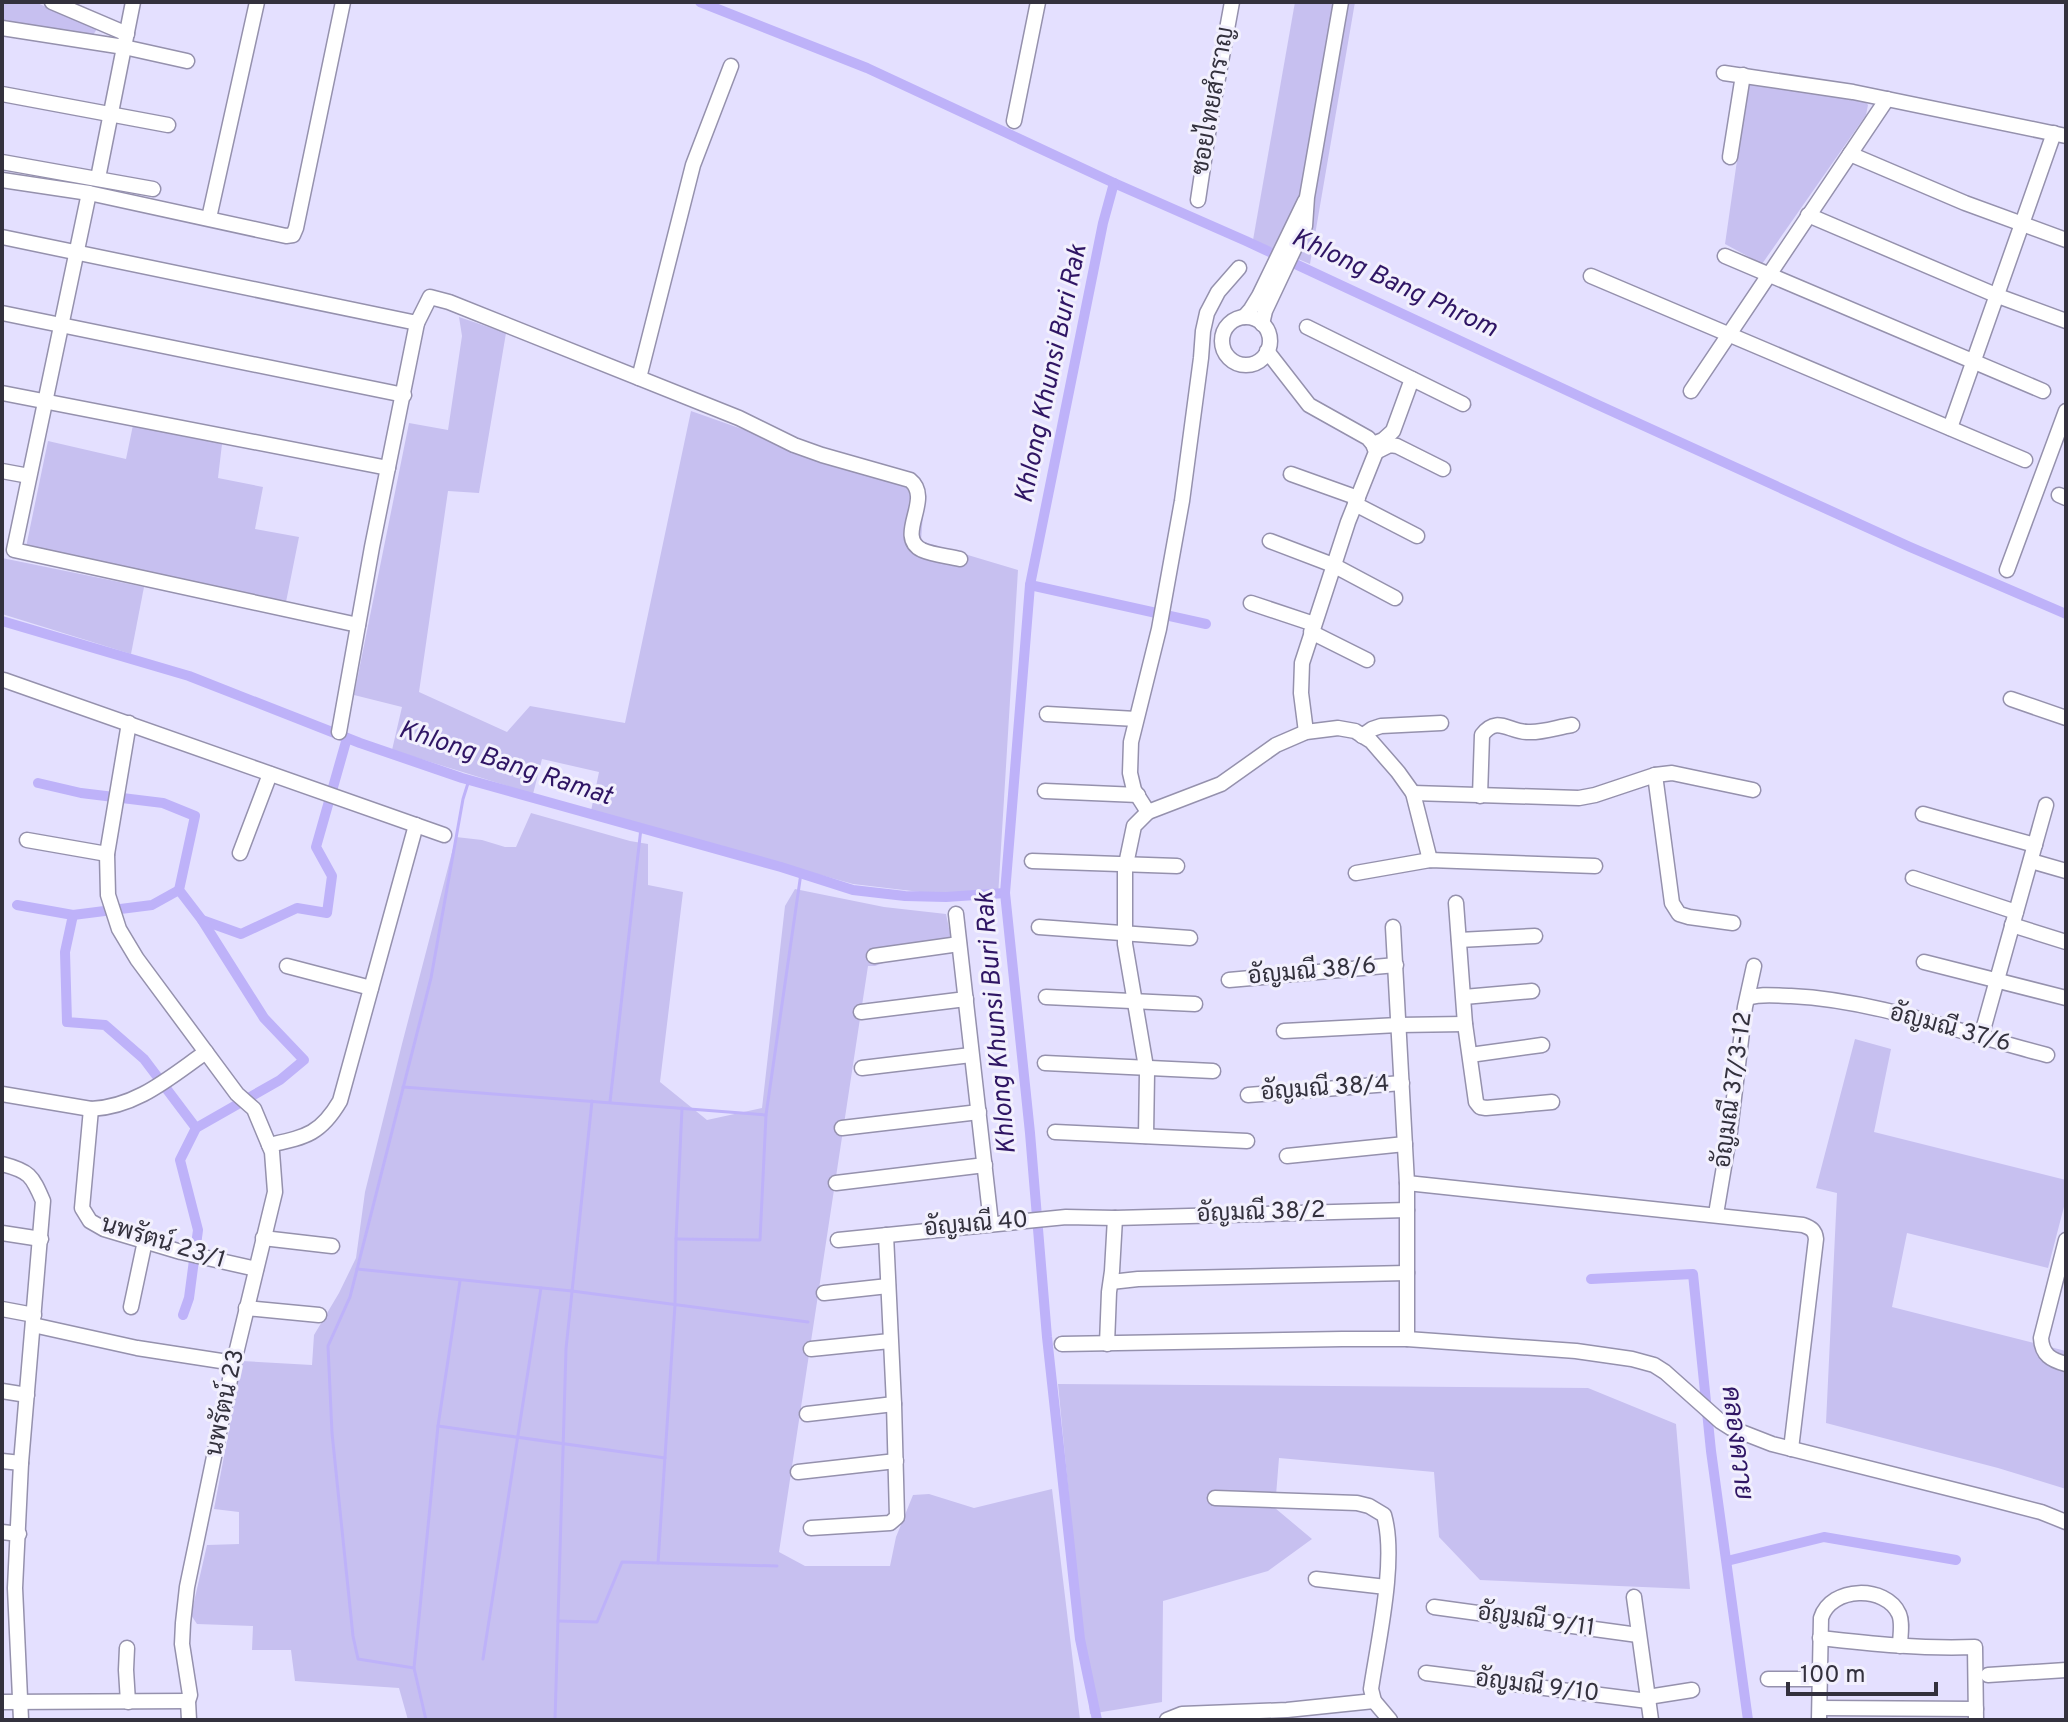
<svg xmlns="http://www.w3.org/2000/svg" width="2068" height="1722" font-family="Overpass,Sarabun,sans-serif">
	<rect width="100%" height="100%" fill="#e4e0ff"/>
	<!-- green -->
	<g fill="#c7c0f0">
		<path d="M 2,2 L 35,2 L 97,29 L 93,35 L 2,22 Z"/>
		<path d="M 1295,2 L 1355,2 L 1310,264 L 1253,240 Z"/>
		<path d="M 1748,84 L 1864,100 L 1868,105 L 1866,115 L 1762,264 L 1725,244 Z"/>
		<path d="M 459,317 L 506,333 L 479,493 L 448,491 L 419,692 L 507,732 L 530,706 L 625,723 L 691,411 L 906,487 L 923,514 L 921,541 L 1018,570 L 998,897 L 920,892 L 853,884 L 591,811 L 599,772 L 542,759 L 533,794 L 392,750 L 402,707 L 354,695 L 409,423 L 448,430 L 462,336 Z"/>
		<path d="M 133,425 L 222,444 L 218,478 L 263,487 L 255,529 L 299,537 L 286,602 L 26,547 L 48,441 L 126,459 Z"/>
		<path d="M 2,558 L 144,587 L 131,654 L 2,614 Z"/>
		<path d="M 531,813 L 630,841 L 648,844 L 648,885 L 683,892 L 660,1082 L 707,1120 L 762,1108 L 785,906 L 795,889 L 884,907 L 946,914 L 951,938 L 875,966 L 868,966 L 779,1552 L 805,1566 L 890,1566 L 896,1537 L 913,1495 L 929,1494 L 974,1508 L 1052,1489 L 1080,1720 L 408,1720 L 399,1688 L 295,1681 L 291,1650 L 252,1650 L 253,1626 L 197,1624 L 191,1615 L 207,1545 L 239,1544 L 239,1512 L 214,1509 L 242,1361 L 312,1365 L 314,1335 L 339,1293 L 356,1258 L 365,1192 L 402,1044 L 456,837 L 482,840 L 505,847 L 516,847 Z"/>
		<path d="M 1855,1039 L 1891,1049 L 1874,1132 L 2066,1180 L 2066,1199 L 2048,1268 L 1907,1233 L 1892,1307 L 2066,1351 L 2066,1489 L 1998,1468 L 1826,1423 L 1837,1193 L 1816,1188 Z"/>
		<path d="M 1058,1384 L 1588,1388 L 1676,1424 L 1690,1589 L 1480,1580 L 1439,1537 L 1434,1472 L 1279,1458 L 1275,1508 L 1312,1539 L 1268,1571 L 1163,1601 L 1162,1702 L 1090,1714 Z"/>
	</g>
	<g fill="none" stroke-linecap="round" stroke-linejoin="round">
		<!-- stream -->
		<g stroke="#beb2f9" stroke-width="3">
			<path d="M 403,1087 L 766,1115"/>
			<path d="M 610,1102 L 641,828"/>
			<path d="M 676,1239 L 760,1240 L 766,1115 L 801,873"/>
			<path d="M 357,1269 L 572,1291 L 808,1322"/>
			<path d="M 460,1281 L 438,1426 L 665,1458"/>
			<path d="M 658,1563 L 675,1305 L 676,1239 L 682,1108"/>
			<path d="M 558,1621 L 597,1622 L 622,1562 L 777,1566"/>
			<path d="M 483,1659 L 541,1288"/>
			<path d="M 414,1668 L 438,1426"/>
			<path d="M 426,1720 L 414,1668 L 358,1659 L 353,1636 L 332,1433 L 328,1346 L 350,1297 L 431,978 L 463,799 L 469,780"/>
			<path d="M 555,1720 L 566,1349 L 592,1101"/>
		</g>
		<!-- canal -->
		<g stroke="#beb2f9" stroke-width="10">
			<path d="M 700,2 L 867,68 L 1114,183 L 1246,241 L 1596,404 L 1910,547 L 2066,614"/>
			<path d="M 1030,585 L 1206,624"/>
			<path d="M 2,621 L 189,676 L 360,743 L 462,778 L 781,867 L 853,890 L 905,896 L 946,897 L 1005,893"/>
			<path d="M 38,783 L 81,793 L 163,803 L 195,816 L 179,890 L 202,920 L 241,934 L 297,908 L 327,913 L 332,876 L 316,847 L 347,738"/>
			<path d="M 17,905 L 73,915 L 65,952 L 67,1022 L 105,1025 L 144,1059 L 196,1128"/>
			<path d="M 73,915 L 152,905 L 179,890"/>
			<path d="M 1591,1279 L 1693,1274 L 1711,1451 L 1748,1720"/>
			<path d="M 183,1315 L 189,1298 L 198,1230 L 180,1160 L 196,1128 L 280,1080 L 304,1060 L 264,1018 L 202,920"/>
			<path d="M 1727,1561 L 1824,1537 L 1956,1560"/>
			<path d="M 1097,1720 L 1080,1639 L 1047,1337 L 1030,1133 L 1005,893 L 1030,585 L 1103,223 L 1114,183"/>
		</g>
		<defs>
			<g id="minor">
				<path d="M 52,2 L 127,34"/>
				<path d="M 2,28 L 124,47 L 187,61"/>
				<path d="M 1724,73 L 1853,92 L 2066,136"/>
				<path d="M 2,94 L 168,125"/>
				<path d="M 1014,121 L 1038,2"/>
				<path d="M 1850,154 L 1965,203 L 2066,240"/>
				<path d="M 1730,157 L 1743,75"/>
				<path d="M 2,162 L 153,189"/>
				<path d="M 98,178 L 133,2"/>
				<path d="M 2,180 L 89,193 L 286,236 L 293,235 L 296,228 L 343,2"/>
				<path d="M 89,193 L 14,550 L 358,625"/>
				<path d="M 1198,200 L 1209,127 L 1232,2"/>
				<path d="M 1808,215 L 1998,296 L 2066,321"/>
				<path d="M 209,218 L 257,2"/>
				<path d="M 2,237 L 417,323 L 430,297 L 449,302 L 739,418 L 794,445 L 822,455 L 910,480 C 934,499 894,536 922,550 C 933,555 948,556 960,559"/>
				<path d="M 1725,256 L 2043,391"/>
				<path d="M 1591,276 L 2025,460"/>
				<path d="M 2,313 L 404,395"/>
				<path d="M 1244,317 L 1251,309 L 1259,296 L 1305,201"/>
				<circle cx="1246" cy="341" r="24"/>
				<path d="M 1262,324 L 1265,311 L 1305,226 L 1307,197 L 1341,2"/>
				<path d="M 1307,327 L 1463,404"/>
				<path d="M 1267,351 L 1309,405 L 1368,438 L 1373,444 L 1376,452 L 1348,522 L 1302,663 L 1301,693 L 1306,732"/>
				<path d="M 639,378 L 693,165 L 731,66"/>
				<path d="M 1691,391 L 1887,99"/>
				<path d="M 2,393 L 388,468"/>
				<path d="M 1950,428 L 2054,133"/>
				<path d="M 1373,444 L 1383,440 L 1393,431 L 1412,379"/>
				<path d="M 1376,452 L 1390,445 L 1397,446 L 1443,469"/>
				<path d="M 2,471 L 29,476"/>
				<path d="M 1291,474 L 1358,498"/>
				<path d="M 2059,495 L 2066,498"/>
				<path d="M 1355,504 L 1417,536"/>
				<path d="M 1270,541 L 1333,565 L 1395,598"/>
				<path d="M 2007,570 L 2066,411"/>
				<path d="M 1251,603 L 1314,624"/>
				<path d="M 1311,632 L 1367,660"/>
				<path d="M 4,680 L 444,835"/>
				<path d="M 2011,699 L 2066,718"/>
				<path d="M 1047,714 L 1136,719"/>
				<path d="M 129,723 L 107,854 L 108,895 L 119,929 L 137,959 L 237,1094 L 254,1109 L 272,1152 L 275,1192 L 232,1370 L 187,1587 L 183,1623 L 182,1644 L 190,1695 L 188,1701 L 189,1720"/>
				<path d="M 339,732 L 372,547 L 417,323"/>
				<path d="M 1362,736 L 1372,729 L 1381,726 L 1441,723"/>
				<path d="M 1655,775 L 1672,903 L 1679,914 L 1689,917 L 1733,923"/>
				<path d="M 1045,791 L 1138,795"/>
				<path d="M 1413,793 L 1579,798 L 1595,795 L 1655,775 L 1672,773 L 1753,790"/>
				<path d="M 1480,796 L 1482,735 C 1497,715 1509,732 1528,732 C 1542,733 1558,727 1572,725"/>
				<path d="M 1148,812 L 1134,790 L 1130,773 L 1131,742 L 1159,629 L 1182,501 L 1201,358 L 1203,331 L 1207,313 L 1218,292 L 1239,268"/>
				<path d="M 1923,814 L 2035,845"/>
				<path d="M 27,840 L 107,854"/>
				<path d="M 240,853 L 270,774"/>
				<path d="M 1032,861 L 1177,866"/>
				<path d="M 2031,861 L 2066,871"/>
				<path d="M 1356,873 L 1430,860 L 1595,866"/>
				<path d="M 1913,878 L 2016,912"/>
				<path d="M 1456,903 L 1465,1024 L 1476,1102 L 1480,1107 L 1486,1108 L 1552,1102"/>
				<path d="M 956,914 L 991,1223"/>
				<path d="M 2012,925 L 2066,942"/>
				<path d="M 1039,927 L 1190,938"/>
				<path d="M 1393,927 L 1407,1183 L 1407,1339"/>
				<path d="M 1459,940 L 1535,936"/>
				<path d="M 874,956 L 959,944"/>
				<path d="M 1924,962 L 2066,998"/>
				<path d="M 287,966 L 371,988"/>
				<path d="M 1229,980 L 1396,965"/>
				<path d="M 1046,997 L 1195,1004"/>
				<path d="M 1464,997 L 1532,991"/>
				<path d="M 1748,998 C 1762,993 1776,996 1791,996 C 1877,1000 1964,1034 2047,1055"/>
				<path d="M 861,1012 L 966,999"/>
				<path d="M 1284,1031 L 1398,1025 L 1465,1024"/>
				<path d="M 1981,1037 L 2046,805"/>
				<path d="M 1470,1055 L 1542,1045"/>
				<path d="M 1045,1063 L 1213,1071"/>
				<path d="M 862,1068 L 971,1055"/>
				<path d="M 2,1094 L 91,1109 C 137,1107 170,1077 206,1052"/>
				<path d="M 1248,1095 L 1402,1083"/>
				<path d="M 91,1109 L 82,1208 L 90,1221 L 104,1229 L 181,1252 L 256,1269"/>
				<path d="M 842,1128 L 979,1112"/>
				<path d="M 1055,1132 L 1247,1141"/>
				<path d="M 1146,1136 L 1147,1073 L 1125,944 L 1125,869 L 1134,826 L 1148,812 L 1221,784 L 1276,745 L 1306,732 L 1338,728 L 1355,731 L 1371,741 L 1398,772 L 1413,793 L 1430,860"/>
				<path d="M 269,1145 C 305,1137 320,1135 340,1101 L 416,825"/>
				<path d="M 1287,1156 L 1405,1144"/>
				<path d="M 2,1164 C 29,1171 32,1175 43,1201 L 21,1463 L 15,1588 L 21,1720"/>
				<path d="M 836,1183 L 985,1165"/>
				<path d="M 1407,1183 L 1803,1225 C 1811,1228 1815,1230 1816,1239 L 1791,1449"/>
				<path d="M 1716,1214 L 1730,1131 L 1745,1007 L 1754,966"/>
				<path d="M 2,1233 L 41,1239"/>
				<path d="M 263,1238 L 332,1246"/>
				<path d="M 838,1240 L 1066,1217 L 1115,1218 L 1407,1210"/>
				<path d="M 2066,1240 L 2041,1338 C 2042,1355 2051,1360 2066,1364"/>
				<path d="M 1111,1282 L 1138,1279 L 1407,1273"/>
				<path d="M 824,1293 L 888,1286"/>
				<path d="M 131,1307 L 145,1241"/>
				<path d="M 246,1308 L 319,1315"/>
				<path d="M 2,1309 L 34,1315"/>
				<path d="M 33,1325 L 137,1348 L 234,1363"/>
				<path d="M 1062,1344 L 1342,1339 L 1407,1339 L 1576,1351 L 1632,1359 L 1654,1365 L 1665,1372 L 1720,1421 L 1731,1428 L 1772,1444 L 1987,1498 L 2041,1512 L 2066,1522"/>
				<path d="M 1107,1344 L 1109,1292 L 1112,1271 L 1115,1218"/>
				<path d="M 811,1349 L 890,1341"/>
				<path d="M 2,1391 L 27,1395"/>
				<path d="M 807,1414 L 894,1404"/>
				<path d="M 2,1461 L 21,1463"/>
				<path d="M 798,1472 L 896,1461"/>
				<path d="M 1215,1498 L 1357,1503 L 1369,1506 L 1384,1515 C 1397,1559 1378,1642 1371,1689 L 1374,1701 L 1390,1720"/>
				<path d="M 811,1528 L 890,1523 L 897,1517 L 894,1404 L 886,1235"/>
				<path d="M 2,1532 L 19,1534"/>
				<path d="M 1316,1579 L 1386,1587"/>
				<path d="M 1634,1597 L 1651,1720"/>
				<path d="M 1434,1607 L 1638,1635"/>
				<path d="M 1820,1638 C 1872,1644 1923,1649 1975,1647 L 1976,1720"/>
				<path d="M 127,1648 L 126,1670 L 128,1702"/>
				<path d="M 1426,1673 L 1648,1701"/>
				<path d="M 1988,1675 L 2066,1670"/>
				<path d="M 1768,1679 L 1820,1679"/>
				<path d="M 1648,1697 L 1692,1690"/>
				<path d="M 2,1702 L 188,1701"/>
				<path d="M 1820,1708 L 1976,1709"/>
				<path d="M 1167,1720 L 1182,1714 L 1287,1710 L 1374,1701"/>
				<path d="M 1819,1720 L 1821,1618 C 1831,1586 1886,1585 1899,1614 C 1903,1623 1900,1636 1900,1646"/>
			</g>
		</defs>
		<!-- minor casing -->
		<use href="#minor" stroke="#9591ad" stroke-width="17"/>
		<!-- minor -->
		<use href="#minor" stroke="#fff" stroke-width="14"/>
	</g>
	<g text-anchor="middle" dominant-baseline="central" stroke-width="6" stroke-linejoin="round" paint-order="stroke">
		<!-- street labels -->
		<g font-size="24" fill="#33313d" stroke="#f2f0fd">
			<text transform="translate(1214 101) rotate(-80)">ซอยไทยสำราญ</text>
			<text transform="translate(1312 972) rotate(-5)">อัญมณี 38/6</text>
			<text transform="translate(1950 1029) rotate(15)">อัญมณี 37/6</text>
			<text transform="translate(1325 1089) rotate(-4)">อัญมณี 38/4</text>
			<text transform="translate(1734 1090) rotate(-82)">อัญมณี 37/3-12</text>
			<text transform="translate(1261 1213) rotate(-2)">อัญมณี 38/2</text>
			<text transform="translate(976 1225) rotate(-5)">อัญมณี 40</text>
			<text transform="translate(163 1243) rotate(17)">นพรัตน์ 23/1</text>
			<text transform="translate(226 1403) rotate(-78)">นพรัตน์ 23</text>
			<text transform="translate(1536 1621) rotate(8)">อัญมณี 9/11</text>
			<text transform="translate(1537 1687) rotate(7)">อัญมณี 9/10</text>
		</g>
		<!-- water labels -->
		<g font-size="26" font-style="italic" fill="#2f1564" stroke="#f2f0fd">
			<text transform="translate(1394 284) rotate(25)">Khlong Bang Phrom</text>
			<text transform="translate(1052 374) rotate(-78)">Khlong Khunsi Buri Rak</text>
			<text transform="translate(505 764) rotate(18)">Khlong Bang Ramat</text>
			<text transform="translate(997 1023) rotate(-95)">Khlong Khunsi Buri Rak</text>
			<text transform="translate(1736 1443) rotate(83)">คลองควาย</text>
		</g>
	</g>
	<!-- border -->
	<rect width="2068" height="1722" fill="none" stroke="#33313d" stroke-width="8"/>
	<!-- scale -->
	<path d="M1788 1682v12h148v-12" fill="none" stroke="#33313d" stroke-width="4"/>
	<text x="1800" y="1682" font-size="24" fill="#33313d" stroke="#f2f0fd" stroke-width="6" paint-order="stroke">100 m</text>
</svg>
